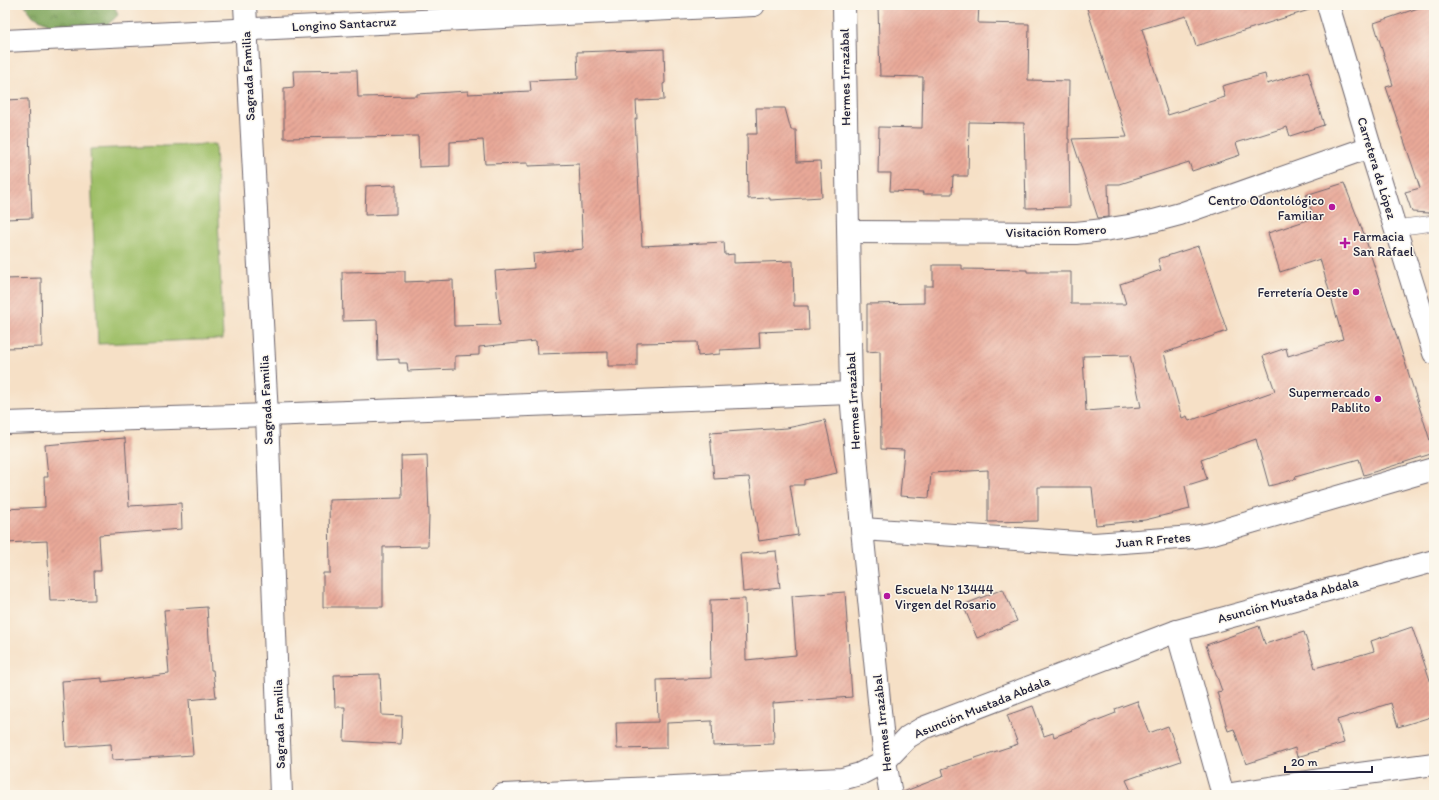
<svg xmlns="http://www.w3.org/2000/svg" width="1439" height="800" font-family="Itim,sans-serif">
	<defs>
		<pattern id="forest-crowns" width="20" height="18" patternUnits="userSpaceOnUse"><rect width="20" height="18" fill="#7fa65c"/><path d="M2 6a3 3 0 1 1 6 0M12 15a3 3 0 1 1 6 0" fill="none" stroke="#68874d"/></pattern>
		<pattern id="building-hatch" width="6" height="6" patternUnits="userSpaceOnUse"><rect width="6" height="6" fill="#e8a898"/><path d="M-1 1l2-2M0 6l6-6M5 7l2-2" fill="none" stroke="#c79084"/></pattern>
	</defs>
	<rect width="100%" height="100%" fill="#fbf7ec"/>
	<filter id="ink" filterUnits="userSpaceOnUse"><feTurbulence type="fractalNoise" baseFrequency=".025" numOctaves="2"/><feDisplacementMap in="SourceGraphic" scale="8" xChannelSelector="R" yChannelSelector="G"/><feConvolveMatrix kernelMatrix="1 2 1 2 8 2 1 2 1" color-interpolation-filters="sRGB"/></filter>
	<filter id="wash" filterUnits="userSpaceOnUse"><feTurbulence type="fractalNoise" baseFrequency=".012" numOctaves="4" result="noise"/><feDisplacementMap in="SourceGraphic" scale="16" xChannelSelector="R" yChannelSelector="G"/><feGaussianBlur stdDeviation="0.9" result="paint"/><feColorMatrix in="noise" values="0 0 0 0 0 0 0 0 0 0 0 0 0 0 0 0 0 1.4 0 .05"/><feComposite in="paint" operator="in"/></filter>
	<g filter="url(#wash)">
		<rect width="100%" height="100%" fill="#f6e0c6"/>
		<!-- green -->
		<path fill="#9fbf67" stroke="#607051" d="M 215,144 L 223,339 L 98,344 L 90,149 Z"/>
		<!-- forest -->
		<path fill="url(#forest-crowns)" stroke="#50644c" d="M 25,5 L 114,5 L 118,15 L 101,31 L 77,38 L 33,16 Z"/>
		<g id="blocks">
			<!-- building -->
			<g fill="url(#building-hatch)" fill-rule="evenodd">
				<path d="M 927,5 L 979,5 L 978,23 L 1029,24 L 1028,80 L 1069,81 L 1068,139 L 1069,139 L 1070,207 L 1026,208 L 1024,123 L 969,122 L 968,176 L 953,176 L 952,194 L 922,194 L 923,192 L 890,191 L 891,173 L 878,173 L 879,127 L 922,128 L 923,77 L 880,76 L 878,7 Z"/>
				<path d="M 1086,5 L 1308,5 L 1309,10 L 1196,46 L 1186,16 L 1142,29 L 1168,115 L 1225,97 L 1222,86 L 1265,74 L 1267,84 L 1308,71 L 1324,125 L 1290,136 L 1287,127 L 1236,143 L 1240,155 L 1192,171 L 1189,162 L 1120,184 L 1108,184 L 1109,217 L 1098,218 L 1072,139 L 1127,137 Z"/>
				<path d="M 1427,5 L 1434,5 L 1434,214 L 1430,214 L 1429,213 L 1412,212 L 1405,192 L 1420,188 L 1386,87 L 1393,85 L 1374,23 Z"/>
				<path d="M 664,49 L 665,83 L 663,84 L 664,100 L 636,101 L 637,119 L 635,119 L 642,246 L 724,242 L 725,255 L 734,254 L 734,263 L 793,261 L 794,306 L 808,306 L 809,330 L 759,332 L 760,348 L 720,350 L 720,354 L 698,356 L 697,342 L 637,343 L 637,366 L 608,366 L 608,352 L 537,354 L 536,341 L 479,347 L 479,355 L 455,356 L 455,369 L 408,371 L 407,363 L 399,363 L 399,359 L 378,360 L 377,320 L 343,321 L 342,272 L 405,271 L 405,282 L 453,280 L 454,326 L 500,325 L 495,271 L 534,268 L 533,254 L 583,249 L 579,164 L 528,166 L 528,163 L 485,164 L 483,140 L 450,142 L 450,166 L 419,167 L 418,136 L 284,138 L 284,88 L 294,87 L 293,71 L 357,70 L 358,97 L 417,96 L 417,94 L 468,91 L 468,94 L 531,91 L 530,81 L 578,79 L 577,52 Z"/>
				<path d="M 28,99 L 32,218 L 5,219 L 5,100 Z"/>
				<path d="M 756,108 L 785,108 L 791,130 L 796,130 L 797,162 L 820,161 L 822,197 L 770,200 L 770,198 L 748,199 L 747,134 L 757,134 Z"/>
				<path d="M 1344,183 L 1364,234 L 1434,453 L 1364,475 L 1359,459 L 1295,477 L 1296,479 L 1269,486 L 1256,439 L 1201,459 L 1207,479 L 1185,486 L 1190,509 L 1145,520 L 1096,525 L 1092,487 L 1038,487 L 1038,521 L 988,522 L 988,470 L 931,473 L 929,498 L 900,496 L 904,450 L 881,449 L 880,351 L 867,352 L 867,304 L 924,303 L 924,286 L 933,286 L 933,265 L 962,265 L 962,269 L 1027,270 L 1027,272 L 1071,272 L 1071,304 L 1126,304 L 1120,284 L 1161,270 L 1158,259 L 1198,246 L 1227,331 L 1164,353 L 1182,418 L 1187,416 L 1189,421 L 1275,391 L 1263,356 L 1286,348 L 1288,356 L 1343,339 L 1320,259 L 1280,272 L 1268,233 L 1314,218 L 1306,195 ZM 1130,355 L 1141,407 L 1086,411 L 1083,356 Z"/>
				<path d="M 396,185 L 396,214 L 365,215 L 366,186 Z"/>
				<path d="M 41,278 L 42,347 L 5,348 L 5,279 Z"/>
				<path d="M 825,420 L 837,473 L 804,480 L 804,485 L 790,485 L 798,535 L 759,541 L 749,477 L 714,479 L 710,433 L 787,428 Z"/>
				<path d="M 125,438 L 129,506 L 181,503 L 182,529 L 99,535 L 101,571 L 94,571 L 95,600 L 50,601 L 47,541 L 5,543 L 5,509 L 45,507 L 44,477 L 48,477 L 45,445 Z"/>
				<path d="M 427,455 L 429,516 L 428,546 L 383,547 L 383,607 L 323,607 L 323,573 L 330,573 L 329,500 L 402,498 L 401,456 Z"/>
				<path d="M 776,551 L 780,588 L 743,592 L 740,554 Z"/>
				<path d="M 1003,589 L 1017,621 L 977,638 L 963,605 Z"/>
				<path d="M 845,592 L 852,697 L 773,703 L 774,744 L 713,746 L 712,721 L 667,723 L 667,748 L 617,749 L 616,723 L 658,722 L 657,680 L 711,678 L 710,600 L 745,599 L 746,660 L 796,655 L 792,596 Z"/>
				<path d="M 207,607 L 211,670 L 213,670 L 216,697 L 189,700 L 193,755 L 112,760 L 111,744 L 66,747 L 62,681 L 102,678 L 102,682 L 169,674 L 164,610 Z"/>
				<path d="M 1259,626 L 1265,644 L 1304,632 L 1315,668 L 1374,651 L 1371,641 L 1412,627 L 1434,692 L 1434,716 L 1398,727 L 1391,703 L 1337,720 L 1344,743 L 1297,757 L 1295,748 L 1246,764 L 1234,729 L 1228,731 L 1217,692 L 1222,691 L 1206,645 Z"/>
				<path d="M 380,674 L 382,715 L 402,716 L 401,744 L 344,741 L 345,707 L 335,707 L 334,675 Z"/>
				<path d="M 1137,701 L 1149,733 L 1168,726 L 1181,761 L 1126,780 L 1133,795 L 903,795 L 903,792 L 944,776 L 942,769 L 1018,744 L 1007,715 L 1033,706 L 1044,736 L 1053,733 L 1054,737 L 1116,713 L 1115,709 Z"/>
			</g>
		</g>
	</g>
	<g filter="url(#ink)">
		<use href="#blocks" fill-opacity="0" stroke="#6c646c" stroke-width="1"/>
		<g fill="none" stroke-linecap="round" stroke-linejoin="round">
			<defs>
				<path id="service" d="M 1395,228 L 1434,223"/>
				<g id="minor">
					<path d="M 245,5 L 267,415 L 281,795"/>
					<path d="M 5,41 L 754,5"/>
					<path d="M 849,232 L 1076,233 C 1111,230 1146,224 1180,214 L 1370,147"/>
					<path d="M 5,423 L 267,415 L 851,393"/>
					<path d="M 862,529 L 1094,544 L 1194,537 L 1210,534 L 1434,469"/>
					<path d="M 1177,631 L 1223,795"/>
					<path d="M 1225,795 L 1352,775 L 1434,764"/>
				</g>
				<g id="tertiary">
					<path d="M 844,5 L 851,393 L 862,529 L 885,761 L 891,795"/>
					<path d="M 503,795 L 842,779 L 860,774 L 885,761 L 908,737 L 923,728 L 1177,631 L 1434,561"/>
				</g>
				<path id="secondary" d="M 1328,5 L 1370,147 L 1434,353"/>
			</defs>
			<!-- service casing -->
			<use href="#service" stroke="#6c646c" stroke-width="16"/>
			<!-- minor casing -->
			<use href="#minor" stroke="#6c646c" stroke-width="24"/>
			<!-- tertiary casing -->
			<use href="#tertiary" stroke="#6c646c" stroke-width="24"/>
			<!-- secondary casing -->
			<use href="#secondary" stroke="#6c646c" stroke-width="24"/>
			<!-- service -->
			<use href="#service" stroke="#fff" stroke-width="15"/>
			<!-- minor -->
			<use href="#minor" stroke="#fff" stroke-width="22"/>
			<!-- tertiary -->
			<use href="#tertiary" stroke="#fff" stroke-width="22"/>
			<!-- secondary -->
			<use href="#secondary" stroke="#fff" stroke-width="22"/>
		</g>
	</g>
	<!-- markers -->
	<g fill="#b5179e" stroke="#fbf7ec" stroke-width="1.5">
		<circle cx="1332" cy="207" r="4"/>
		<path d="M1343 237h4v4h4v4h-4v4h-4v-4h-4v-4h4z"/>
		<circle cx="1356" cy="292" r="4"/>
		<circle cx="1378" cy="399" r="4"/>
		<circle cx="887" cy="596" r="4"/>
	</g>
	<g text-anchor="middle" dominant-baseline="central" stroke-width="3" stroke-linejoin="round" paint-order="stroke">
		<!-- street labels -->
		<g font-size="13" fill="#22223b" stroke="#fbf7ec">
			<text transform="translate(344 24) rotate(-3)">Longino Santacruz</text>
			<text transform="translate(248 76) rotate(-93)">Sagrada Familia</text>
			<text transform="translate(845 77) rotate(-91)">Hermes Irrazábal</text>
			<text transform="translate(1377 168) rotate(73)">Carretera de López</text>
			<text transform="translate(1056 231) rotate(-2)">Visitación Romero</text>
			<text transform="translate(266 400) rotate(-93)">Sagrada Familia</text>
			<text transform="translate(853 401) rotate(-93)">Hermes Irrazábal</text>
			<text transform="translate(1153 540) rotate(-5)">Juan R Fretes</text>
			<text transform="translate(1288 600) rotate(-15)">Asunción Mustada Abdala</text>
			<text transform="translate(982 707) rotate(-22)">Asunción Mustada Abdala</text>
			<text transform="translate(882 723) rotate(-96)">Hermes Irrazábal</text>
			<text transform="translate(279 724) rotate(-92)">Sagrada Familia</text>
		</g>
		<!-- poi labels -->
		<g font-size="13" fill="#22223b" stroke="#fbf7ec" text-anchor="end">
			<text x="1324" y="200">Centro Odontológico<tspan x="1324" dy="15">Familiar</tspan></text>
			<text x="1353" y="236" text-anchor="start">Farmacia<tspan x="1353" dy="15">San Rafael</tspan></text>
			<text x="1348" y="292">Ferretería Oeste</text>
			<text x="1370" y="392">Supermercado<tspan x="1370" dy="15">Pablito</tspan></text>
			<text x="895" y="589" text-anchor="start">Escuela Nº 13444<tspan x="895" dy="15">Virgen del Rosario</tspan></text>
		</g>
	</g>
	<!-- margin -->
	<rect width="1439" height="800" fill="none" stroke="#fbf7ec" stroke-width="20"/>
	<!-- scale -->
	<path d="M1285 766v6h87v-6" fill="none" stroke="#22223b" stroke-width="2"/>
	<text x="1291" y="766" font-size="12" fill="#22223b" stroke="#fbf7ec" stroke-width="3" paint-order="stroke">20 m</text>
</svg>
